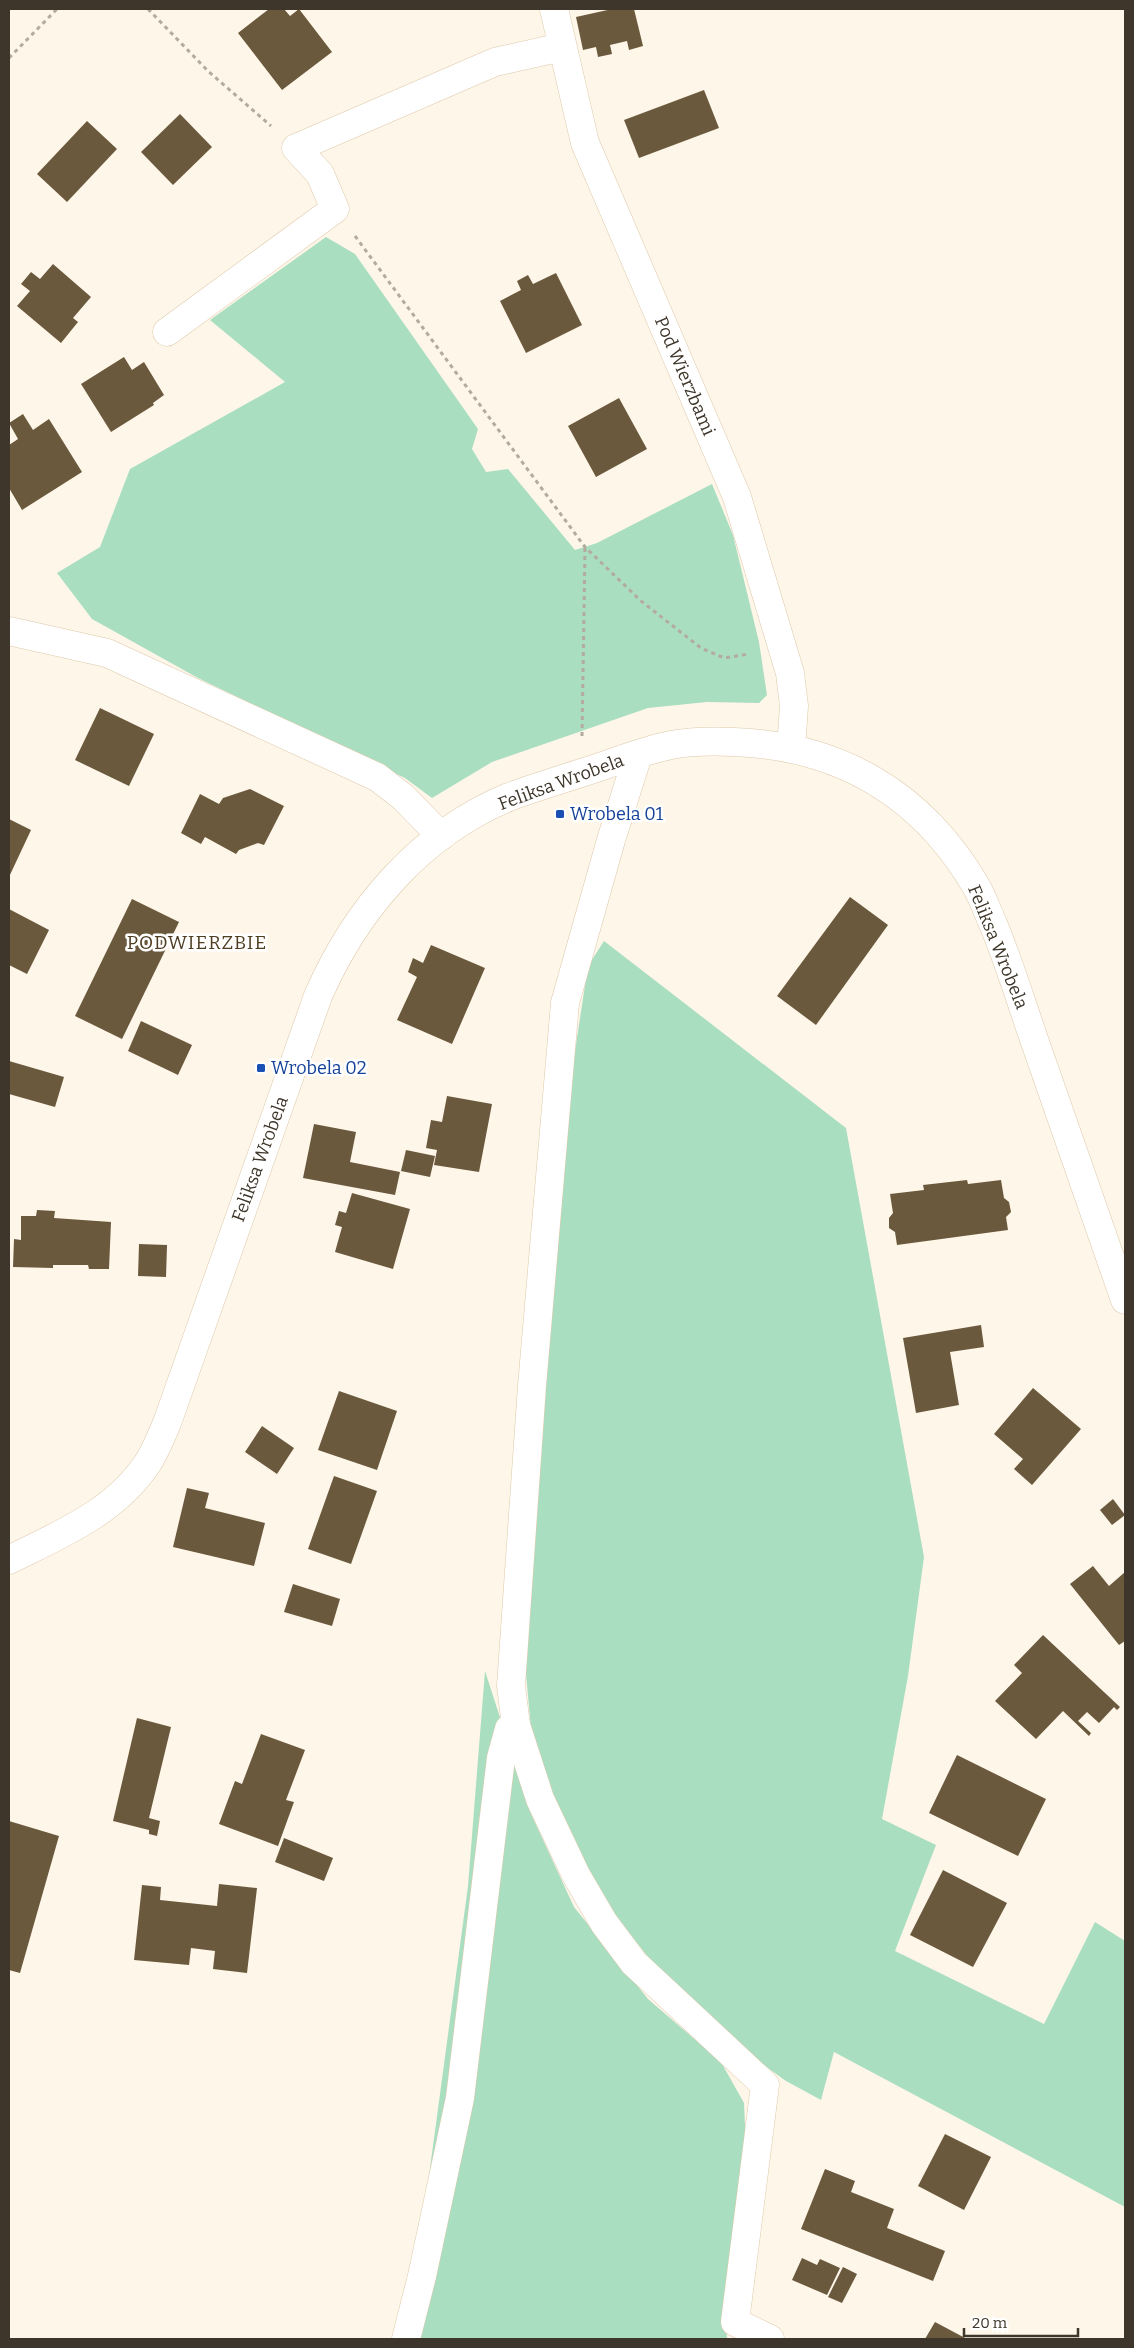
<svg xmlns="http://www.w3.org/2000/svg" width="1134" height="2348" font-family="Bitter,serif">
	<rect width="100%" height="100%" fill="#fef6e9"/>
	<!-- green -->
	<g fill="#aadec1">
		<path d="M 326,237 L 355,254 L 478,429 L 472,449 L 486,472 L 508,469 L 575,550 L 597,543 L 712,484 L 733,535 L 759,642 L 767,695 L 759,703 L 707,702 L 648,708 L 492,762 L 432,798 L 405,778 L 198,678 L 92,619 L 57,573 L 100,547 L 130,469 L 285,382 L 210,320 Z"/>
		<path d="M 604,941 L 846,1128 L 924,1557 L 908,1676 L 882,1819 L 936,1845 L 895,1951 L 1044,2024 L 1095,1922 L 1125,1941 L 1125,2207 L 834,2052 L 821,2100 L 786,2081 L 751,2056 L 667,1982 L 595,1888 L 550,1801 L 531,1729 L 525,1663 L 539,1401 L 571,1077 L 588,966 Z"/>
		<path d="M 485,1671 L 532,1816 L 574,1907 L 648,1999 L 721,2062 L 744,2103 L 746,2149 L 726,2290 L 727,2339 L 407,2339 L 468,1886 Z"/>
	</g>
	<!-- building -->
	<g fill="#6b593d">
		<path d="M 269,9 L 284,9 L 290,16 L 299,9 L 332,52 L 282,90 L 238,33 Z"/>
		<path d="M 612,9 L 634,9 L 643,46 L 629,50 L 627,41 L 610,45 L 612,54 L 598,57 L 596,47 L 583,50 L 576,17 Z"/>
		<path d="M 704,90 L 719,128 L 639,158 L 624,120 Z"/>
		<path d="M 180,114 L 212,147 L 173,185 L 141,152 Z"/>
		<path d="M 87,121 L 117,149 L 67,202 L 37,174 Z"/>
		<path d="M 53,264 L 91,297 L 73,318 L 78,322 L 61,343 L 17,306 L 30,291 L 21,284 L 31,272 L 40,279 Z"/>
		<path d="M 556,273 L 582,325 L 526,353 L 500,301 L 521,290 L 517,281 L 528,275 L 533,284 Z"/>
		<path d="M 124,357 L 132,370 L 144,362 L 164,395 L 153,403 L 154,405 L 111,432 L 81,384 Z"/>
		<path d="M 619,398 L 647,449 L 596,477 L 568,426 Z"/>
		<path d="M 23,414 L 33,430 L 49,419 L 82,472 L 22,510 L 9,488 L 9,445 L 18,439 L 9,423 Z"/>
		<path d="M 100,708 L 154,734 L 129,786 L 75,760 Z"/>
		<path d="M 250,789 L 284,806 L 264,845 L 258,843 L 239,850 L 236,854 L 205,837 L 201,844 L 181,833 L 200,794 L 219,804 L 223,798 Z"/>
		<path d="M 9,819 L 31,830 L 9,877 Z"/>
		<path d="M 850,897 L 888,925 L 816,1025 L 777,996 Z"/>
		<path d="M 132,899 L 179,922 L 122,1039 L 75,1016 Z"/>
		<path d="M 9,909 L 49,930 L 27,974 L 9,965 Z"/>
		<path d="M 431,945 L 485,968 L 452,1044 L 397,1020 L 417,977 L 408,972 L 413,958 L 423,963 Z"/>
		<path d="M 141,1021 L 192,1045 L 178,1075 L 128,1051 Z"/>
		<path d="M 9,1061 L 64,1077 L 55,1107 L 9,1094 Z"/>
		<path d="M 447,1096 L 492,1104 L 479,1172 L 434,1165 L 437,1150 L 426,1148 L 431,1120 L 442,1122 Z"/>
		<path d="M 314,1124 L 356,1132 L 350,1162 L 400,1172 L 395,1195 L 303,1178 Z"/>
		<path d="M 406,1150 L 435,1156 L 430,1177 L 401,1171 Z"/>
		<path d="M 967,1180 L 968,1184 L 1001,1180 L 1004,1198 L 1009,1202 L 1011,1212 L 1006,1217 L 1008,1230 L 897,1245 L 895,1232 L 889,1228 L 889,1218 L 893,1213 L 890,1194 L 924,1190 L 923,1185 Z"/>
		<path d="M 352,1193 L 410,1209 L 393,1269 L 335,1252 L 342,1227 L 335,1225 L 339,1211 L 346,1213 Z"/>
		<path d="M 37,1210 L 55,1211 L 54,1218 L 111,1222 L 109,1269 L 89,1269 L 88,1265 L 53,1265 L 53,1268 L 13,1267 L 14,1239 L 21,1240 L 21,1216 L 36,1216 Z"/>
		<path d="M 139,1244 L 167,1245 L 166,1277 L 138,1276 Z"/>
		<path d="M 981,1325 L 984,1347 L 950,1352 L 959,1405 L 916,1413 L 903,1338 Z"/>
		<path d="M 1033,1388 L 1081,1429 L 1032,1485 L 1014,1469 L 1023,1459 L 994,1434 Z"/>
		<path d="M 339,1391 L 397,1411 L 377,1470 L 318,1450 Z"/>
		<path d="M 262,1426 L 294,1448 L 277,1474 L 245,1452 Z"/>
		<path d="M 334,1476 L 377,1491 L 351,1564 L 308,1549 Z"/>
		<path d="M 187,1488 L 209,1493 L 205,1508 L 265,1523 L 254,1566 L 173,1547 Z"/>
		<path d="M 1113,1499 L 1125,1515 L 1112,1525 L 1100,1510 Z"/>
		<path d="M 1093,1566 L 1109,1586 L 1125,1572 L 1125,1641 L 1119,1645 L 1070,1584 Z"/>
		<path d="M 293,1584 L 340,1599 L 332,1626 L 284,1612 Z"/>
		<path d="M 1043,1635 L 1120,1707 L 1117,1710 L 1114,1707 L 1099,1723 L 1087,1712 L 1078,1721 L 1091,1733 L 1089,1736 L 1063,1711 L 1036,1739 L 995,1701 L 1022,1673 L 1014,1665 Z"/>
		<path d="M 137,1718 L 171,1727 L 149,1818 L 160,1821 L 157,1836 L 149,1834 L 149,1830 L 113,1821 Z"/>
		<path d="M 261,1734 L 305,1750 L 286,1800 L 294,1802 L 278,1846 L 219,1824 L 235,1781 L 242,1784 Z"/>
		<path d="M 957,1755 L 1046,1799 L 1018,1856 L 929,1813 Z"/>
		<path d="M 9,1821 L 59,1836 L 20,1973 L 9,1970 Z"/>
		<path d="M 284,1838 L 333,1858 L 324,1881 L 275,1862 Z"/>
		<path d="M 943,1870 L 1007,1903 L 973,1967 L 910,1935 Z"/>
		<path d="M 219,1884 L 257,1888 L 247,1973 L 213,1969 L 215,1951 L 191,1948 L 189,1965 L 134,1960 L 142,1885 L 161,1887 L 160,1900 L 217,1906 Z"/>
		<path d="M 945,2134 L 991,2157 L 964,2210 L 918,2186 Z"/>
		<path d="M 825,2169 L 855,2181 L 851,2192 L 894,2209 L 887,2228 L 945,2251 L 933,2281 L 801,2229 Z"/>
		<path d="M 802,2258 L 817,2265 L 820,2259 L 840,2268 L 827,2295 L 792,2280 Z"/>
		<path d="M 843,2267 L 857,2274 L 842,2303 L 828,2297 Z"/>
		<path d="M 935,2322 L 967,2339 L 925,2339 Z"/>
	</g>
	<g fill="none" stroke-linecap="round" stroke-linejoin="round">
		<defs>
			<g id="minor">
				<path d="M 554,9 L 585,143 L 737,497 L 790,673 L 794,706 L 791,748"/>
				<path d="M 167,332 L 335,209 L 320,174 L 296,148 L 495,62 L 562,47"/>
				<path d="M 9,631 L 107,653 L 377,777 L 403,797 L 441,836"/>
				<path d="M 638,755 L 611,840 L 565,1003 L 532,1386 L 511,1686 L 516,1725 L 540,1799 L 576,1875 L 604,1923 L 634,1963 L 765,2085 L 735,2322 L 770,2339"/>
				<path d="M 9,1560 C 59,1535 114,1513 147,1464 C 155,1452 161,1437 167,1423 L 318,996 C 356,909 420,834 509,797 C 533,788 557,781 581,773 C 611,764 641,751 671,745 C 691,741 714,741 734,742 C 840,746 922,794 976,886 C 983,898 988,913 994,926 C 1010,965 1022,1005 1036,1045 C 1066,1130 1096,1215 1125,1300"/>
				<path d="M 406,2339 L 422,2276 L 460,2098 L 501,1758 L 509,1729 L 516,1725"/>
			</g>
		</defs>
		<!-- minor casing -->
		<use href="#minor" stroke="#dec9aa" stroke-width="29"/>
		<!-- path -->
		<g stroke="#b3ab9e" stroke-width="3" stroke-dasharray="4 4" stroke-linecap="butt">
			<path d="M 148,9 L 208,71 L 271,126"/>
			<path d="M 9,58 L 57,9"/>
			<path d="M 355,236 L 585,547 L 641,601 L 701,648 L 724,658 L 749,654"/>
			<path d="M 582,736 L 585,548"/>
		</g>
		<!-- minor -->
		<use href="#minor" stroke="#fff" stroke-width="28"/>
	</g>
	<!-- markers -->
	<g fill="#1a4fb4" stroke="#fff" stroke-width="2">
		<rect x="555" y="809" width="10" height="10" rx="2.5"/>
		<rect x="256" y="1063" width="10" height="10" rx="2.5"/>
	</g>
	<g text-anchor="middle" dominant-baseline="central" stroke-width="5" stroke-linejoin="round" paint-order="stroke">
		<!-- street labels -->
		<g font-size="18" fill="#3e362a" stroke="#fff">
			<text transform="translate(685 376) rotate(67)">Pod Wierzbami</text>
			<text transform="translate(561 782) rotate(-20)">Feliksa Wrobela</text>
			<text transform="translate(998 947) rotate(68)">Feliksa Wrobela</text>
			<text transform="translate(260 1159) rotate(-70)">Feliksa Wrobela</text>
		</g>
		<!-- transit labels -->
		<g font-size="18" fill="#164399" stroke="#fff" text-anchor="start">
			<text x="570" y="814">Wrobela 01</text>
			<text x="271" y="1068">Wrobela 02</text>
		</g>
		<!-- neighbourhood labels -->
		<g font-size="19" letter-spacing="1" fill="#4f3e22" stroke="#fff">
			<text x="197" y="942">PODWIERZBIE</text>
		</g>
	</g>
	<!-- border -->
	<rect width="1134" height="2348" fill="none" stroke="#3e362a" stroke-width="20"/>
	<!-- scale -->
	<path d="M964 2328v8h114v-8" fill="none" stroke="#3e362a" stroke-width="2.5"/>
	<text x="972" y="2328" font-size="15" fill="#3e362a" stroke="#ffffff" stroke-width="4" paint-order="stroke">20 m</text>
</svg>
